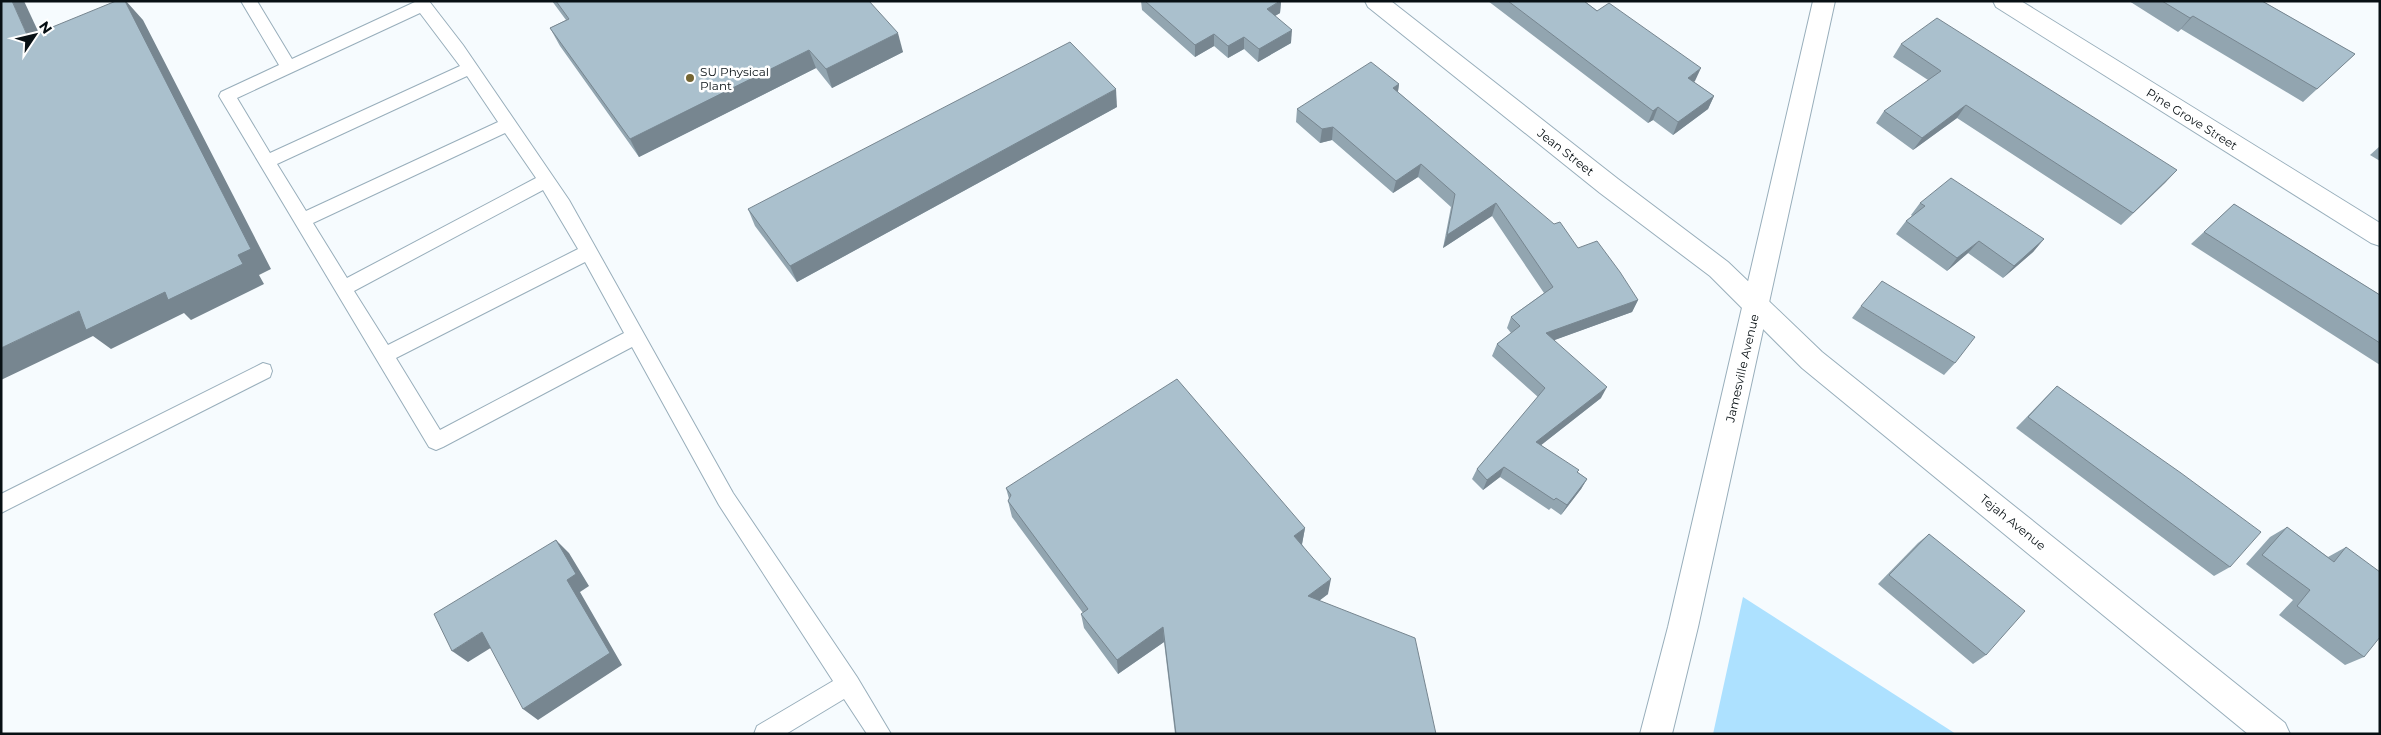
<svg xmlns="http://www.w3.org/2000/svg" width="2381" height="735" font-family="Montserrat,sans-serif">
	<rect width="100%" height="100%" fill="#f6fbfe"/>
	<!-- green -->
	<path fill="#ade1ff" d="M 1743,597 L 1956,734 L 1713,734 Z"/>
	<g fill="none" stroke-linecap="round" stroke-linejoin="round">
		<defs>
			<g id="lane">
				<path d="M 241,1 L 257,1 L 292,59 L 417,1 L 429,1 L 463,45 L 569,200 L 733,493 L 857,677 L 891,734 L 867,734 L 844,699 L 786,734 L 754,734 L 757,726 L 833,681 L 719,505 L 632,347 L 443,447 L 436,450 L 429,447 L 219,96 L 221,92 L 279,65 ZM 420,13 L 460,66 L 270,153 L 237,98 ZM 467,76 L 498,122 L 306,211 L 277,164 ZM 505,133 L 536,178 L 347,278 L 313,223 ZM 543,190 L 578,249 L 388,345 L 354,291 ZM 585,262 L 624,333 L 440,430 L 396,358 Z"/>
				<path d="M 263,363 L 270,365 L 272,371 L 270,377 L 1,513 L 1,494 Z"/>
			</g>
			<g id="street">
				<path d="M 1365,1 L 1391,1 L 1618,179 L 1728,262 L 1822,352 L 2285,723 L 2290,734 L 2248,734 L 1802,368 L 1710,276 L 1600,193 L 1368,7 Z"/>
				<path d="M 1993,1 L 2021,1 L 2380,223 L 2380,246 L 2371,243 L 1996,7 Z"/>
			</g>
			<path id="secondary" d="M 1813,1 L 1835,1 L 1698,627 L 1672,734 L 1640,734 L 1668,627 Z"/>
		</defs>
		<!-- lane casing -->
		<use href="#lane" stroke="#98aebb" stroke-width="2"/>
		<!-- street casing -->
		<use href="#street" stroke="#98aebb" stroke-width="2"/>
		<!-- secondary casing -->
		<use href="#secondary" stroke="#98aebb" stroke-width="2"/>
		<!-- lane -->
		<use href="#lane" fill="#fff" fill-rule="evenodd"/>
		<!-- street -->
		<use href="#street" fill="#fff" fill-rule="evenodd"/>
		<!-- secondary -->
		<use href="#secondary" fill="#fff" fill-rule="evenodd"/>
	</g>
	<!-- wall -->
	<g fill="#92a5b0">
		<path d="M 552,1 L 869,1 L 903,52 L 832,88 L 816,68 L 639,157 L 560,46 L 550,28 L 566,20 Z"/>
		<path d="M 1141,1 L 1281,1 L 1280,13 L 1275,16 L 1291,43 L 1258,62 L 1244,49 L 1228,58 L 1214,46 L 1195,57 L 1142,10 Z"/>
		<path d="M 1488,1 L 1584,1 L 1695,81 L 1694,82 L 1714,96 L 1708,109 L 1673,135 L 1653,120 L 1648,123 Z"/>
		<path d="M 2129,1 L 2262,1 L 2355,54 L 2303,102 L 2181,29 L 2178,32 Z"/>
		<path d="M 1901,44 L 2177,170 L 2121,225 L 1957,118 L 1913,150 L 1876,123 L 1884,111 L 1928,80 L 1893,57 Z"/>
		<path d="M 1399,84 L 1398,92 L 1638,300 L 1632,312 L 1554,340 L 1601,398 L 1541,445 L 1587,479 L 1581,489 L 1561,515 L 1551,508 L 1549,510 L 1500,477 L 1483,490 L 1472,479 L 1477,469 L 1538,397 L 1492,356 L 1497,344 L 1511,333 L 1507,328 L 1511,317 L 1544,293 L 1492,216 L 1443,248 L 1451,207 L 1418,177 L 1393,193 L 1332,140 L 1320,143 L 1296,122 L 1297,109 Z"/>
		<path d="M 1117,107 L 797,282 L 755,226 L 748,209 Z"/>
		<path d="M 2380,146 L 2380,161 L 2370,155 Z"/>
		<path d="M 1920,203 L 2044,239 L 2033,252 L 2003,278 L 1968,253 L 1947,271 L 1896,234 L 1906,221 L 1912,216 L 1911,215 Z"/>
		<path d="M 2234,204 L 2380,295 L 2380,365 L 2191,244 Z"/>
		<path d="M 1861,306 L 1955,363 L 1944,375 L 1852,318 Z"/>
		<path d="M 2057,386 L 2230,567 L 2214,576 L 2016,428 L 2045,398 Z"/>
		<path d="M 1006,488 L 1305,528 L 1302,544 L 1328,594 L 1319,601 L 1436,734 L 1175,734 L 1164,642 L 1118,674 L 1084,628 L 1081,614 L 1083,613 L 1012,517 L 1008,501 L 1009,499 Z"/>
		<path d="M 2287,527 L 2328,557 L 2346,547 L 2364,657 L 2345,665 L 2279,615 L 2293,600 L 2246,564 L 2270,537 Z"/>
		<path d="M 1929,534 L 1986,655 L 1973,664 L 1878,584 L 1918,543 Z"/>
	</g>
	<!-- shaded-wall -->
	<g fill="#778690">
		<path d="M 12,1 L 24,1 L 51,59 L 28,37 Z"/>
		<path d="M 125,1 L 126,1 L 143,20 L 271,269 L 259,275 L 264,284 L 191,320 L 184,313 L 111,349 L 93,336 L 1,380 L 1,348 L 79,311 L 238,255 Z"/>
		<path d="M 1281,1 L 1280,13 L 1266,21 L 1267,9 Z"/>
		<path d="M 2193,16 L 2181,29 L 2178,32 L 2190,18 Z"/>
		<path d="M 1292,30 L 1291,43 L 1258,62 L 1259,49 Z"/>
		<path d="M 898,33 L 903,52 L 832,88 L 826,69 Z"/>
		<path d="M 1214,34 L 1214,46 L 1195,57 L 1195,45 Z"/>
		<path d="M 1244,37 L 1244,49 L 1228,58 L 1228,46 Z"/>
		<path d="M 809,50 L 816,68 L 639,157 L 630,139 Z"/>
		<path d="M 1701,68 L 1695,81 L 1682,90 L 1688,78 Z"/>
		<path d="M 1399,84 L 1397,97 L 1393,88 Z"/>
		<path d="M 1116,89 L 1117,107 L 797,282 L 790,266 Z"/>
		<path d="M 1714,96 L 1708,109 L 1673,135 L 1678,122 Z"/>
		<path d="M 1966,105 L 1957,118 L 1913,150 L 1922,138 Z"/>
		<path d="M 1658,107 L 1653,120 L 1648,123 L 1653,111 Z"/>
		<path d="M 1333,127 L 1332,140 L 1320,143 L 1322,129 Z"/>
		<path d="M 1421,164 L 1418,177 L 1393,193 L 1396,181 Z"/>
		<path d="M 2177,170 L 2165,183 L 2121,225 L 2133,213 Z"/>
		<path d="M 1496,203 L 1492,216 L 1443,248 L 1447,235 Z"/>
		<path d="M 2044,239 L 2033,252 L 2003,278 L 2014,266 Z"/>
		<path d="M 1979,241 L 1968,253 L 1947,271 L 1957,258 Z"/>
		<path d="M 1638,300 L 1632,312 L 1541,345 L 1546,333 Z"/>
		<path d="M 1607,387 L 1601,398 L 1531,453 L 1536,442 Z"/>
		<path d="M 1504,467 L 1500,477 L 1483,490 L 1487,480 Z"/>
		<path d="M 1587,479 L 1581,489 L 1561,515 L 1567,505 Z"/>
		<path d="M 1305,528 L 1302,544 L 1292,552 L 1294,536 Z"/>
		<path d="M 556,540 L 569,553 L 589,586 L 580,592 L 622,665 L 538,720 L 523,709 Z"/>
		<path d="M 1331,579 L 1328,594 L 1305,611 L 1308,596 Z"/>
		<path d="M 1163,627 L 1164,642 L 1118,674 L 1117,660 Z"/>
		<path d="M 482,632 L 497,644 L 468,662 L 452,651 Z"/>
	</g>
	<!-- building -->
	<g fill="#aac0cd" stroke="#778690">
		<path d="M 1,1 L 12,1 L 28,37 L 116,1 L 125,1 L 251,249 L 238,255 L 243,264 L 168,300 L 165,292 L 86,330 L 79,311 L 1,348 Z"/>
		<path d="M 556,1 L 869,1 L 898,33 L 826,69 L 809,50 L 630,139 L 550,28 L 569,19 Z"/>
		<path d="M 1145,1 L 1280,1 L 1267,9 L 1292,30 L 1259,49 L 1244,37 L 1228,46 L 1214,34 L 1195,45 Z"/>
		<path d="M 1508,1 L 1584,1 L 1597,11 L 1609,3 L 1701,68 L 1688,78 L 1714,96 L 1678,122 L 1658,107 L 1653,111 Z"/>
		<path d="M 2162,1 L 2262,1 L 2355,54 L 2317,89 L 2193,16 L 2190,18 Z"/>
		<path d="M 1937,18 L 2177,170 L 2133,213 L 1966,105 L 1922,138 L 1884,111 L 1941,71 L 1901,44 Z"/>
		<path d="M 1070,42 L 1116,89 L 790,266 L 748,209 Z"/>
		<path d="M 1371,62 L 1399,84 L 1393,88 L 1464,148 L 1554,224 L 1560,222 L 1578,248 L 1597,241 L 1620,272 L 1638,300 L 1546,333 L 1607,387 L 1536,442 L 1579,470 L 1577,472 L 1587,479 L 1567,505 L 1556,498 L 1554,500 L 1504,467 L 1487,480 L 1477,469 L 1545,388 L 1497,344 L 1520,326 L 1511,317 L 1553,287 L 1496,203 L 1447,235 L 1455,194 L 1421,164 L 1396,181 L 1333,127 L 1322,129 L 1297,109 Z"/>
		<path d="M 1951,178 L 2044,239 L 2014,266 L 1979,241 L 1957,258 L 1906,221 L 1925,206 L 1920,203 Z"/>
		<path d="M 2234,204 L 2380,295 L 2380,343 L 2204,232 Z"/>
		<path d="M 1882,281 L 1975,337 L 1955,363 L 1861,306 Z"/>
		<path d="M 1177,379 L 1305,528 L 1294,536 L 1331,579 L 1308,596 L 1415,638 L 1436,734 L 1176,734 L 1163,627 L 1117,660 L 1081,614 L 1088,609 L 1008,501 L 1011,495 L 1006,488 Z"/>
		<path d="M 2057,386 L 2181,473 L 2261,532 L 2230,567 L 2028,417 Z"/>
		<path d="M 2287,527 L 2334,562 L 2346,547 L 2380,572 L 2380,637 L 2364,657 L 2297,606 L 2310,590 L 2262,555 Z"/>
		<path d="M 1929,534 L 2025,611 L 1986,655 L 1889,575 Z"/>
		<path d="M 556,540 L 576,574 L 567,580 L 610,653 L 523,709 L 482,632 L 452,651 L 434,614 Z"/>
	</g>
	<!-- markers -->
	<circle fill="#756633" stroke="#fff" stroke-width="2" cx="690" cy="78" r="5"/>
	<g text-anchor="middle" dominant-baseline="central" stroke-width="5" stroke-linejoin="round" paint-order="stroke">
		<!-- poi labels -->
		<g font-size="12" fill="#081014" stroke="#fff" text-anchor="start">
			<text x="700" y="71">SU Physical<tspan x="700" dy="14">Plant</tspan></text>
		</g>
		<!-- street labels -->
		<g font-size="12" fill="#081014" stroke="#fff">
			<text transform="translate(2192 119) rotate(32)">Pine Grove Street</text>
			<text transform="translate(1566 152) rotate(38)">Jean Street</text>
			<text transform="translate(1742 368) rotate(-77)">Jamesville Avenue</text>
			<text transform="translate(2013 522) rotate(39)">Tejah Avenue</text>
		</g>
	</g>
	<!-- border -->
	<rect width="2381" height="735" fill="none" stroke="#081014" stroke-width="5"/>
	<!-- north arrow -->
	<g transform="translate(35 35) rotate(55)" stroke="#ffffff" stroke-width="4" paint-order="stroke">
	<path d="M0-4L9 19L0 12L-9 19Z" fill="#081014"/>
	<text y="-8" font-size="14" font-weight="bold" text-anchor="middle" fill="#081014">N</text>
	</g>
</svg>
